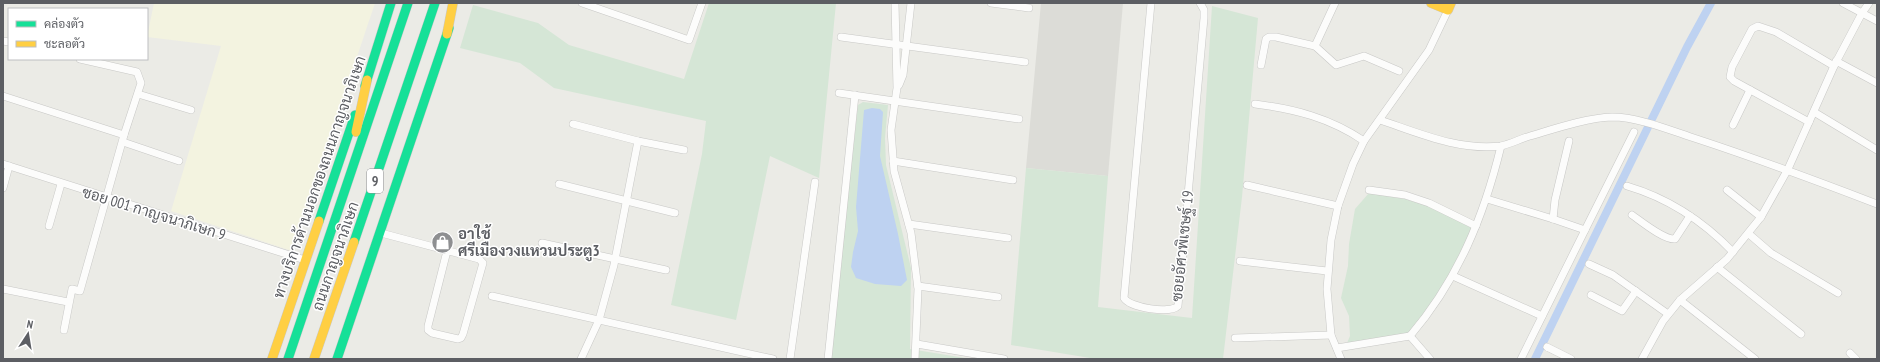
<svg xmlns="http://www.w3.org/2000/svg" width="1880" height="362" font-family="'PT Sans Narrow',Sarabun,sans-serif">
	<rect width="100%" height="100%" fill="#ebebe6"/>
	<!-- commercial -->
	<path fill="#f3f3e0" d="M 154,3 L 375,3 L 292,251 L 171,211 L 221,46 L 147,37 Z"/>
	<!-- industrial -->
	<path fill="#dcdcd7" d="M 1041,3 L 1123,3 L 1108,176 L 1026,168 Z"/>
	<!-- green -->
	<g fill="#d5e6d6">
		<path d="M 709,3 L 836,3 L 819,178 L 770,156 L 736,320 L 671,305 L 702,154 L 706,121 L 554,88 L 520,63 L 460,48 L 473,5 L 538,23 L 569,45 L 684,79 Z"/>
		<path d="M 1212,6 L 1258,18 L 1242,197 L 1223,359 L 1096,359 L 1011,345 L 1026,168 L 1108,176 L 1098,307 L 1192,318 Z"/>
		<path d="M 863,102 L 888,105 L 885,138 L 886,165 L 911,268 L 910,349 L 971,359 L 832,359 L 831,354 L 858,105 Z"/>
		<path d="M 1369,193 L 1405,199 L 1428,206 L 1473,227 L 1449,277 L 1415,336 L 1347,343 L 1350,336 L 1349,316 L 1341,298 L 1348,266 L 1349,244 L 1355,209 Z"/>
	</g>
	<!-- water -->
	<path fill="#bed2f1" d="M 872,108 L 880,109 L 883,112 L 880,156 L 898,234 L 907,280 L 901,286 L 875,284 L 856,278 L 851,267 L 853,252 L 858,231 L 856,207 L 864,110 Z"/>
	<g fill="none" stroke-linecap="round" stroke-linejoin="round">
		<!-- canal -->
		<path stroke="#bed2f1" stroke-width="8" d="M 1535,359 L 1687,47 L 1711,3"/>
		<defs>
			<g id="street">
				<path d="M 582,3 L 689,40 L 702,3"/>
				<path d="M 895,3 L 897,88 L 891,130 L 894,171 L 911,233 L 918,289 L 915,359"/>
				<path d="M 991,3 L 1029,8"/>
				<path d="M 1151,3 L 1124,298 C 1130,308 1170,314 1178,306 L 1204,18 L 1204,10 L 1200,3"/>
				<path d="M 1843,3 L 1877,21"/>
				<path d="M 841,37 L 1025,62"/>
				<path d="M 3,41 L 9,42"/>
				<path d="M 1315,46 L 1335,3"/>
				<path d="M 1836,61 L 1877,83"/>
				<path d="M 1261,65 L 1266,39 L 1269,37 L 1276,37 L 1315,46 L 1336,65 L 1364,56 L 1399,71"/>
				<path d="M 899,85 L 903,75 L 911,3"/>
				<path d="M 839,93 L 1019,119"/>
				<path d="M 138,94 L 191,110"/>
				<path d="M 3,96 L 124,135"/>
				<path d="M 1255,104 C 1295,109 1330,118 1364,141"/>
				<path d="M 1814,112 L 1877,150"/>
				<path d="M 1380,120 C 1419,133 1459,151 1501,146 C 1510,144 1520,139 1530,136 C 1554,129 1586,118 1612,117 C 1639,117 1672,131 1697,139 C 1758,159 1817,181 1877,204"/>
				<path d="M 1809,122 L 1734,81 L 1730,77 L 1732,67 L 1752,29 L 1758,26 L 1776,32 L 1834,66"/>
				<path d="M 573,124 L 638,141 L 684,150"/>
				<path d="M 1733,125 L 1750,90"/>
				<path d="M 123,142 L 179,161"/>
				<path d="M 893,161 L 1013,180"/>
				<path d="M 3,164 L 305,260"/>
				<path d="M 559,184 L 675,213"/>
				<path d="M 1247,185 L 1338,206"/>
				<path d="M 1627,186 C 1668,198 1704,222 1733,252"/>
				<path d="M 3,188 L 9,166"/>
				<path d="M 1369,190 L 1405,195 L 1429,203 L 1476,226"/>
				<path d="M 1727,190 L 1761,217"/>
				<path d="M 1487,199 L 1553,219 L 1585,230 L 1521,359"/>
				<path d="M 1632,215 C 1642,222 1664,240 1675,239 L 1690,216"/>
				<path d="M 1553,219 L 1555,200 L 1569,141"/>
				<path d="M 909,224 L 1008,238"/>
				<path d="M 49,226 L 61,184"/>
				<path d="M 1585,230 L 1634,132"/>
				<path d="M 381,233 L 479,259 L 483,263 L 463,334 L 461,338 L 458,339 L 432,333 L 428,330 L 428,326 L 447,251"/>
				<path d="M 1749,234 L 1771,253 L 1838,293"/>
				<path d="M 542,243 L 666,270"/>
				<path d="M 1240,261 L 1327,271"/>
				<path d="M 1589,264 L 1613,275 L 1668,314"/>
				<path d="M 1717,267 L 1801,334"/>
				<path d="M 1453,276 L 1542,316"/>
				<path d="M 918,286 L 998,297"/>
				<path d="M 3,289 L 68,302"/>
				<path d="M 1591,295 L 1622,311 L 1636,291"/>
				<path d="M 492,296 L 773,359"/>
				<path d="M 1680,300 L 1755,359"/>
				<path d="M 64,330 L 72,289 L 80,291 L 124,135 L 141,83 L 137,72 L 80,59"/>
				<path d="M 1235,338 L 1331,335"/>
				<path d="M 917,344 L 1004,359"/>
				<path d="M 1547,347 L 1571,359"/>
				<path d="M 1337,348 L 1410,336"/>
				<path d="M 1850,353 L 1856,359"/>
				<path d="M 581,359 L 599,320 L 614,265 L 638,141"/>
				<path d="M 790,359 L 815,182"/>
				<path d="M 828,359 L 855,95"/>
				<path d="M 1341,359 L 1331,335 L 1327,289 L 1331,240 L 1338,206 L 1353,164 L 1364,141 L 1429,50 L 1448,10"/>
				<path d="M 1430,359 L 1410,336 C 1458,280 1484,216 1501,146"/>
				<path d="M 1642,359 L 1663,321 L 1680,300 L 1727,259 L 1761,217 L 1788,169 L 1834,66 L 1862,13 L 1869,3"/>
			</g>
			<g id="fast">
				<path d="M 365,86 L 391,3"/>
				<path d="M 319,221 L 355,115"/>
				<path d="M 354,242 L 435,3"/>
				<path d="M 288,359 L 408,3"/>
				<path d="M 337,359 L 449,28"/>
			</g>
			<g id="slow">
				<path d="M 1431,3 L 1448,10 L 1451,3"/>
				<path d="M 447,34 L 453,3"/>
				<path d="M 356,132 L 367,80"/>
				<path d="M 272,359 L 319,221"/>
				<path d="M 314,359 L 354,242"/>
			</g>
		</defs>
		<!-- street casing -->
		<use href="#street" stroke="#c8c8c6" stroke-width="8"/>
		<!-- fast casing -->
		<use href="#fast" stroke="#c9c9c9" stroke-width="10"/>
		<!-- slow casing -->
		<use href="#slow" stroke="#c9c9c9" stroke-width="10"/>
		<!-- street -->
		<use href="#street" stroke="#fcfcfb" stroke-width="7"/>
		<!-- fast -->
		<use href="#fast" stroke="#16e098" stroke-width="9"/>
		<!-- slow -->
		<use href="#slow" stroke="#ffcf43" stroke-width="9"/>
	</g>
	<!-- icons -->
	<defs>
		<symbol id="shop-disc" viewBox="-11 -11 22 22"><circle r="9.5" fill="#8e8f91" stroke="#fff"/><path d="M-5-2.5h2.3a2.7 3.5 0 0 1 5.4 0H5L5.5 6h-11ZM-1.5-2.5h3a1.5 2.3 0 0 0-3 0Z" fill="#fff"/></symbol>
	</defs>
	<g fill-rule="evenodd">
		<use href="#shop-disc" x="430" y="230" width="25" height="25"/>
	</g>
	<g text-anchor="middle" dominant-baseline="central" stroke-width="3" stroke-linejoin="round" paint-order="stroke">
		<!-- shield labels -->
		<rect fill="#fff" stroke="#8d8e92" stroke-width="1" x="367" y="169" width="16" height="24" rx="3"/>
		<g font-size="14" font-weight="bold" fill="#5c5e63">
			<text x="375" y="181">9</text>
		</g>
		<!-- street labels -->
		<g font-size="15" fill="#5c5e63" stroke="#fff">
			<text transform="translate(319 177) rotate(-71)">ทางบริการด้านนอกของถนนกาญจนาภิเษก</text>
			<text transform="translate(154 213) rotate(17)">ซอย 001 กาญจนาภิเษก 9</text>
			<text transform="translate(1182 246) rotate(-84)">ซอยอัศวพิเชษฐ์ 19</text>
			<text transform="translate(335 256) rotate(-71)">ถนนกาญจนาภิเษก</text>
		</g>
		<!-- poi labels -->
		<g font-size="15" font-weight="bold" fill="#5c5e63" stroke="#fff" text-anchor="start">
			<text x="458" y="233">อาใช้<tspan x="458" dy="17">ศรีเมืองวงแหวนประตู3</tspan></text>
		</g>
	</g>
	<!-- border -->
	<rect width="1880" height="362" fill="none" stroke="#5c5e63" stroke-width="8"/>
	<!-- legend -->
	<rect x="8" y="8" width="140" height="52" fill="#ffffff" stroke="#bebfc1"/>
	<rect x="16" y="21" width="20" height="6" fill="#16e098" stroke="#bebfc1"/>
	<text x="44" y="28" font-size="12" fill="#5c5e63">คล่องตัว</text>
	<rect x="16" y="41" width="20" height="6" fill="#ffcf43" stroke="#bebfc1"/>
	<text x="44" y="48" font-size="12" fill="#5c5e63">ชะลอตัว</text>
	<!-- north arrow -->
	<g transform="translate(28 334) rotate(12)" stroke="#ffffff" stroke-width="3" paint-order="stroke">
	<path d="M0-3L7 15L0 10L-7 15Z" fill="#5c5e63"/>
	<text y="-6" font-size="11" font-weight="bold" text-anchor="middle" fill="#5c5e63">N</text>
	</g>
</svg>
